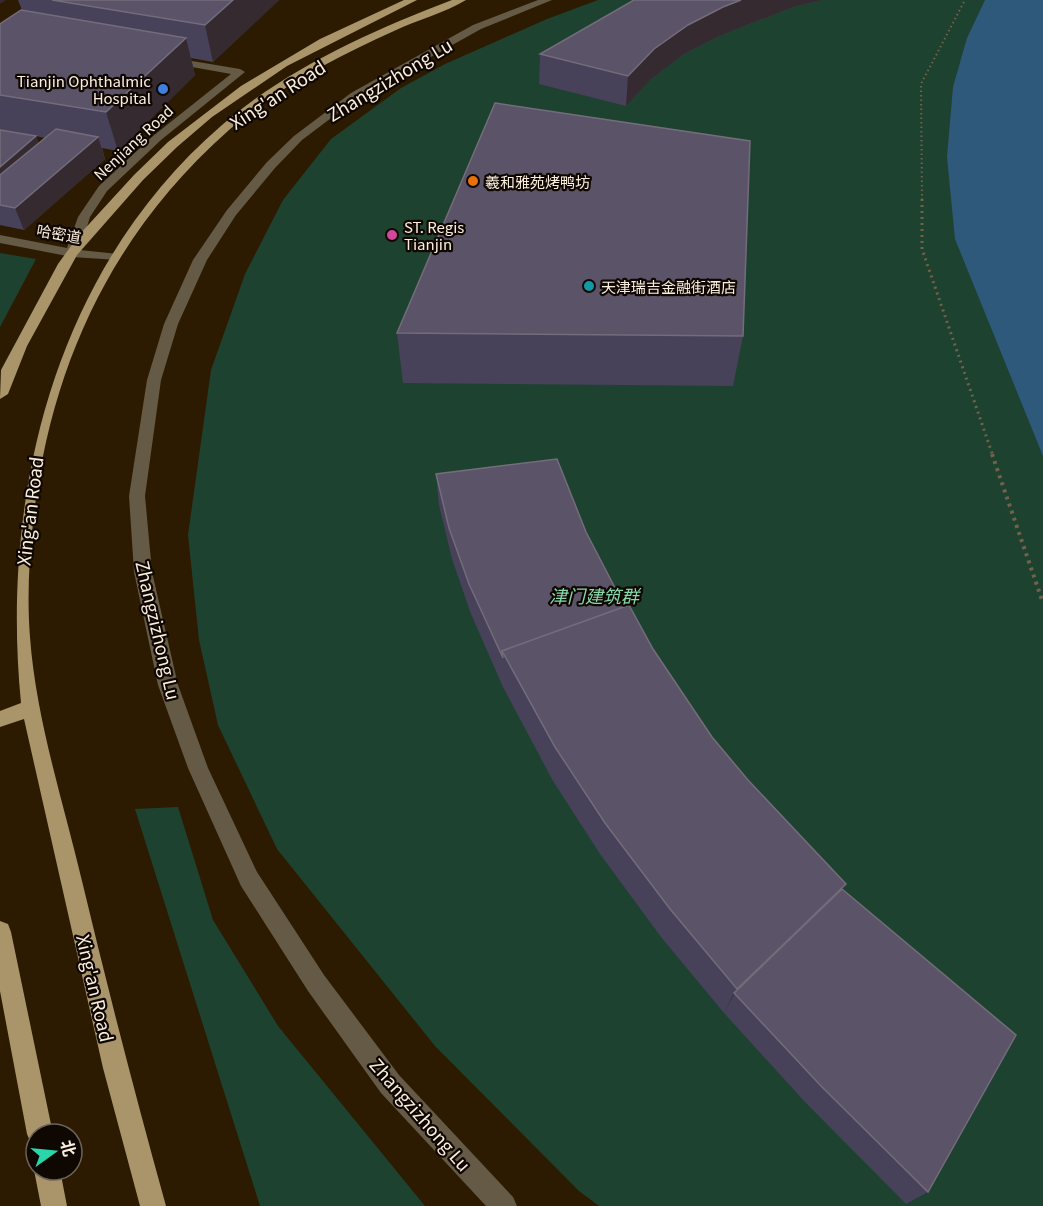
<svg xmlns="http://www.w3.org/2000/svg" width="1043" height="1206" font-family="Georgia,'Noto Sans SC',serif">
	<rect width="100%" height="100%" fill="#2c1b01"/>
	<!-- green -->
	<g fill="#1e4230">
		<path d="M 598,0 L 1043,0 L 1043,1206 L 599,1206 L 579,1191 L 435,1046 L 277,849 L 218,725 L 199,640 L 188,535 L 211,370 L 245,274 L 283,200 L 331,139 L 401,88 L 445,64 L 547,19 Z"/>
		<path d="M 0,253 L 36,259 L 0,327 Z"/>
		<path d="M 178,807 L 213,920 L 278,1026 L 425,1206 L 260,1206 L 135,809 Z"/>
	</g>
	<!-- water -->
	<path fill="#2f597b" d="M 985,0 L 1043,0 L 1043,456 L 955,239 L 947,157 L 953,87 L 967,38 Z"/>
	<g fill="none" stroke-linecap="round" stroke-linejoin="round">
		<!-- path-far2 -->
		<path stroke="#71624b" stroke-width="2" stroke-dasharray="1.5 3" stroke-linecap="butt" d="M 922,200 L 921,84 L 965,0"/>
		<!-- path-far1 -->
		<path stroke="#71624b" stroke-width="3" stroke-dasharray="2 4" stroke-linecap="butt" d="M 922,199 L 922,249 L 993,456"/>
		<!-- path -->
		<path stroke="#71624b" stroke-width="4" stroke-dasharray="3 4.5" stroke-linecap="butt" d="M 992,454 L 1043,603"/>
		<!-- minor -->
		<g fill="#645a46" fill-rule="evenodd">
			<path d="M 538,0 L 552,0 L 481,29 L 359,97 L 302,140 L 275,168 L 236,215 L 207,260 L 178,324 L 161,380 L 145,496 L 152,572 L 178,685 L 208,768 L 257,872 L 324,975 L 399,1075 L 513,1197 L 517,1206 L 486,1206 L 381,1093 L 308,991 L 241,886 L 188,768 L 158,685 L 134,572 L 129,496 L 147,380 L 164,324 L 193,260 L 227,210 L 267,162 L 294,136 L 351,93 L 473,25 Z"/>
			<path d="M 168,57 L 240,69 L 245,72 L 161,140 L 107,191 L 90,217 L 80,250 L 118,254 L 120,257 L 118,260 L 72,257 L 0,243 L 0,235 L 67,248 L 78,217 L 99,186 L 153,136 L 231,74 L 164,62 L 164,58 Z"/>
		</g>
		<!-- major -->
		<g fill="#aa956b" fill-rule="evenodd">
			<path d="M 404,0 L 417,0 L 287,66 L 212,117 L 177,147 L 143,180 L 77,255 L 27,346 L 8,394 L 0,399 L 1,370 L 58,264 L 79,235 L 134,175 L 168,142 L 241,86 L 320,39 Z"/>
			<path d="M 452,0 L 466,0 C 445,13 417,20 394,31 C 336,57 277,88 229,130 C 112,233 49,368 33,523 C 29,560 27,599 30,637 C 36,719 63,801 82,881 C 108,990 136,1098 166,1206 L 140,1206 L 103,1068 L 24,719 L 0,727 L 0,711 L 21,703 C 0,490 57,267 222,125 C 288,68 371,31 452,0 Z"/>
			<path d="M 0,921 L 8,924 L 11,932 L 53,1134 L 36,1134 L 36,1145 L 31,1143 L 27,1134 L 0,991 Z"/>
			<path d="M 36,1165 L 36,1170 L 60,1170 L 67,1206 L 41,1206 L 34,1170 Z"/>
		</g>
	</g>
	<!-- wall -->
	<g fill="#47415a" fill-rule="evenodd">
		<path d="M 18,0 L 279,0 L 213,62 L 191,58 L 195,75 L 118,151 L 102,148 L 105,159 L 24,230 L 0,225 L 0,24 L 22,10 ZM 36,136 L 45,138 L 39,144 Z"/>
		<path d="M 634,0 L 822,0 L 793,7 L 719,36 L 684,54 L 651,79 L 626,106 L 539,84 L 540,54 Z"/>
		<path d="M 397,333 L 743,336 L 733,386 L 403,383 Z"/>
		<path d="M 436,474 L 586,532 L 625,607 L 712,737 L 748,780 L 846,884 L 842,889 L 928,1192 L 906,1204 L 805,1102 L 724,1013 L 661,937 L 600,854 L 553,781 L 503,687 L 471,614 L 452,559 L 439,505 Z"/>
	</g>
	<!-- shaded-wall -->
	<g fill="#342a30">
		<path d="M 0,0 L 6,0 L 0,4 Z"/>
		<path d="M 233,0 L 279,0 L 213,62 L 205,25 Z"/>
		<path d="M 741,0 L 822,0 L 793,7 L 719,36 L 684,54 L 651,79 L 626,106 L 628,76 L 654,49 L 688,25 L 723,7 Z"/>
		<path d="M 186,38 L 195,75 L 118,151 L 106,112 Z"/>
		<path d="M 36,136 L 44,158 L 0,198 L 0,167 Z"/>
		<path d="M 98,137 L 105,159 L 24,230 L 15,208 Z"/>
		<path d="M 846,884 L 828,913 L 734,993 L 724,1013 L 737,989 Z"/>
	</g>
	<!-- building -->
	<g fill="#5b5468" stroke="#746c7b" stroke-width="1.5">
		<path d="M 52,0 L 233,0 L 205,25 Z"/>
		<path d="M 634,0 L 741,0 L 723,7 L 688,25 L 654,49 L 628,76 L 540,54 Z"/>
		<path d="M 21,10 L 186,38 L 106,112 L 0,95 L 0,24 Z"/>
		<path d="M 495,103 L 750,141 L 743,336 L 397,333 Z"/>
		<path d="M 56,129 L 98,137 L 15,208 L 0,205 L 0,175 Z"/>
		<path d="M 0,130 L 36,136 L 0,167 Z"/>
		<path d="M 557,459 L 586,532 L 625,607 L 502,651 L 503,658 L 469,584 L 449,528 L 436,474 Z"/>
		<path d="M 629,605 L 653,649 L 712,737 L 748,780 L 846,884 L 737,989 L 670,909 L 605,823 L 555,747 L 502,651 Z"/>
		<path d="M 842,889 L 1016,1035 L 928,1192 L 821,1086 L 734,993 Z"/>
	</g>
	<!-- markers -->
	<circle fill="#3f7fe0" stroke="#0f0701" stroke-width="2" cx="163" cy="89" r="6"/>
	<circle fill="#e8710a" stroke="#0f0701" stroke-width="2" cx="473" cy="181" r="6"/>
	<circle fill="#d1479c" stroke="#0f0701" stroke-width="2" cx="392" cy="235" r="6"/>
	<circle fill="#0f9aa8" stroke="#0f0701" stroke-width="2" cx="589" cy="286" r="6"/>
	<g text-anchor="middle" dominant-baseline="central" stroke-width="4.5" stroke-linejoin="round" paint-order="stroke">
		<!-- far-poi labels -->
		<g font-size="15" fill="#faeedf" stroke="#0f0701" text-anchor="start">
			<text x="151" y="80" text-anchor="end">Tianjin Ophthalmic<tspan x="151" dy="17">Hospital</tspan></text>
			<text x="485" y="181">羲和雅苑烤鸭坊</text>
			<text x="404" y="226">ST. Regis<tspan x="404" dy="17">Tianjin</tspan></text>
			<text x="601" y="286">天津瑞吉金融街酒店</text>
		</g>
		<!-- far-street labels -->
		<g font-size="15" fill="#faeedf" stroke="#0f0701">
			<text transform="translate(133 142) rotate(-43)">Nenjiang Road</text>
			<text transform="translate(59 233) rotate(10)">哈密道</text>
		</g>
		<!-- street labels -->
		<g font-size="18" fill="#faeedf" stroke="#0f0701">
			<text transform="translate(389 79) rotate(-31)">Zhangzizhong Lu</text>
			<text transform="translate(277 94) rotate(-33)">Xing'an Road</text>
			<text transform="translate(29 511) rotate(-83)">Xing'an Road</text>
			<text transform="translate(159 630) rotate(77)">Zhangzizhong Lu</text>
			<text transform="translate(96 988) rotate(77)">Xing'an Road</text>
			<text transform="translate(421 1114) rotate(49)">Zhangzizhong Lu</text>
		</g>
		<!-- park labels -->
		<g font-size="18" font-style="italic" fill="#85d9ad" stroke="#0f0701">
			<text x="594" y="595">津门建筑群</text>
		</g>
	</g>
	<!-- north arrow -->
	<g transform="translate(54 1152) rotate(75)"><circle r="28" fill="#0f0701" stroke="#6d635a" stroke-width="1.5"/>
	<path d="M0-4.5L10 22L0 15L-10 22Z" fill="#2ad5ac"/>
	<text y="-9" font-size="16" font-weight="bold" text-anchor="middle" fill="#faeedf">北</text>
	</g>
</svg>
